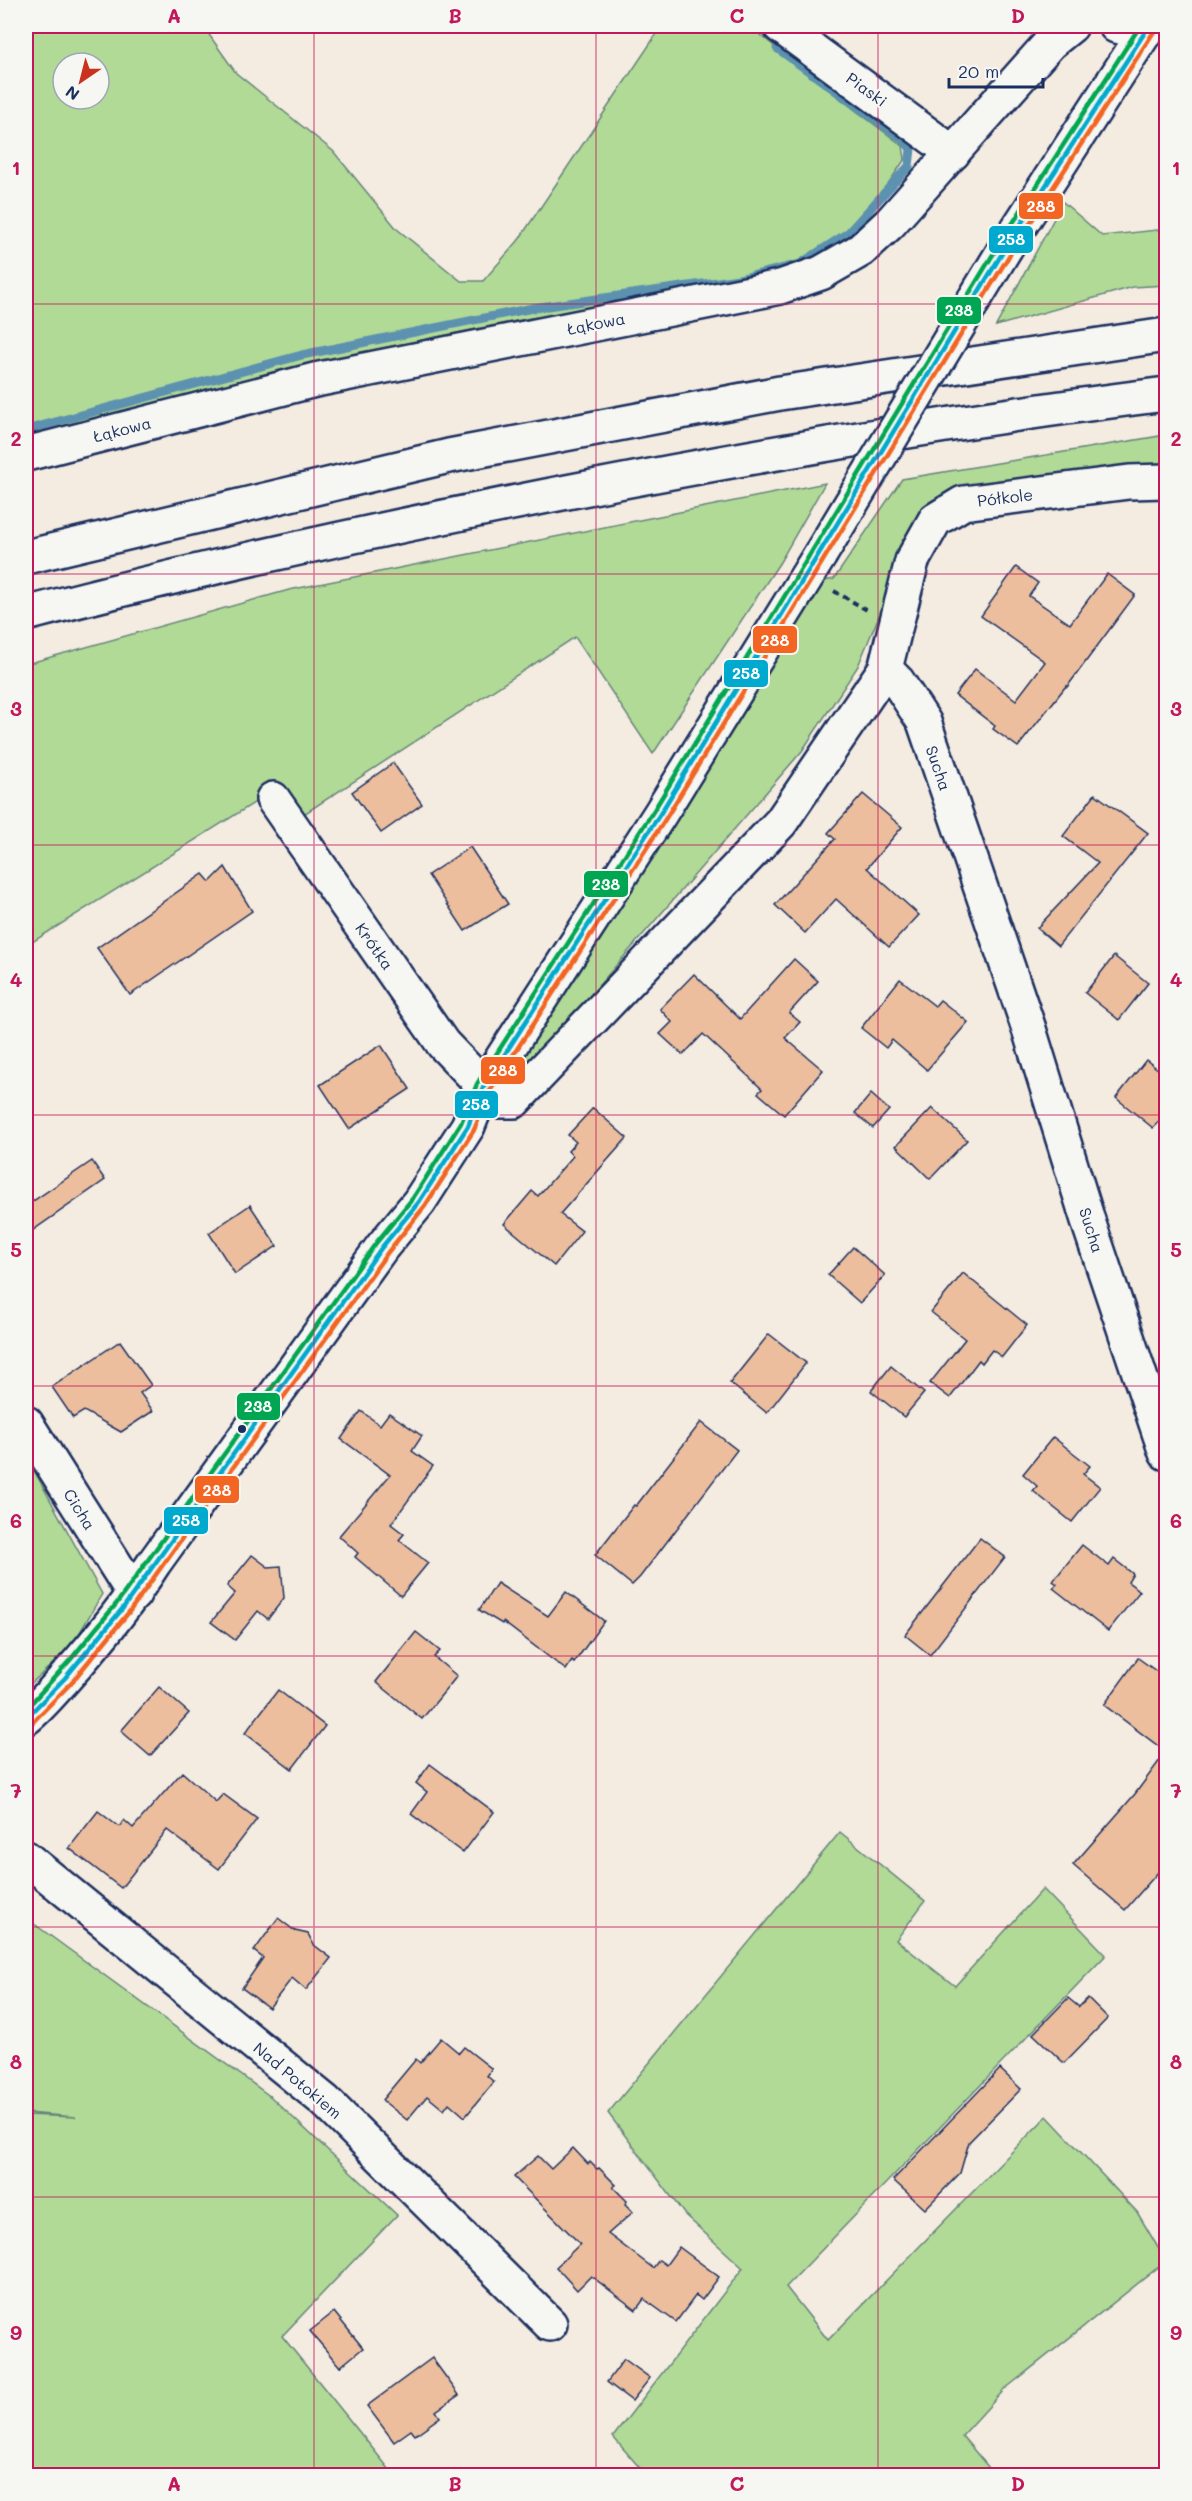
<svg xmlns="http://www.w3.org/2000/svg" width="1192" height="2501" font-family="Mali,sans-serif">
	<rect width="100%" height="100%" fill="#f4ebe1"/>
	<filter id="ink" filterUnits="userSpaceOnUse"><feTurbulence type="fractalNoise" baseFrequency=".0167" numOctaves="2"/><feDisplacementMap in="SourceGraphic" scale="12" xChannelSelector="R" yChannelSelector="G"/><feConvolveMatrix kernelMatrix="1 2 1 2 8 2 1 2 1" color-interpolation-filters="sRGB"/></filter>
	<g filter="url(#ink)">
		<!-- green -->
		<g fill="#b1da96" stroke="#66847a" stroke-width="1.5" fill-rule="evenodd">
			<path d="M 26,26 L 203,26 L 236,73 L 333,151 L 397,229 L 461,281 L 483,281 L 518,241 L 662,26 L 749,26 L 855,110 L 903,146 L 905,159 L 860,225 L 831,250 L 801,268 L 669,300 L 530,318 L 325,360 L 26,439 ZM 63,63 L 99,63 L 99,99 L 63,99 Z"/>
			<path d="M 1063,202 L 1102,236 L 1166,229 L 1166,285 L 1133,287 L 996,326 Z"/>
			<path d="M 1166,435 L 1166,475 L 953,492 L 904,556 L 858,666 L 802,751 L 510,1088 L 516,1068 L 819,582 L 834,579 L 902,479 Z"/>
			<path d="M 825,483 L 780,562 L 653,754 L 575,637 L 301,816 L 281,786 L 26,946 L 26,664 L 289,590 Z"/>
			<path d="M 26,1456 L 102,1594 L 72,1646 L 26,1688 Z"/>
			<path d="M 840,1832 L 925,1901 L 896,1940 L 955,1986 L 1043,1889 L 1106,1955 L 786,2287 L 828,2340 L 1047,2116 L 1137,2212 L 1166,2261 L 1005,2389 L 962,2436 L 995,2475 L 646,2475 L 613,2437 L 743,2268 L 685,2215 L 608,2113 Z"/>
			<path d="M 26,1918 L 271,2097 L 397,2215 L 282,2336 L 394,2475 L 26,2475 L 26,2115 L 76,2117 L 26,2113 Z"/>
		</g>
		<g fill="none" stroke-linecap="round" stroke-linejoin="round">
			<!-- stream -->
			<path stroke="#5b91b0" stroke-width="9" d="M 26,430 L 302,355 L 533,308 L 739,279 L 800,264 L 848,233 L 909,166 L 911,149 L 904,140 L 777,48"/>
		</g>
		<!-- building -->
		<g fill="#edbe9d" stroke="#1b2f5e" stroke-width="1.5">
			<path d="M 1016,567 L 1038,583 L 1029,596 L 1070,624 L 1107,574 L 1135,595 L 1067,687 L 1066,686 L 1018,747 L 993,729 L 995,726 L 955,695 L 975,669 L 1016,700 L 1045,662 L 981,616 Z"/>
			<path d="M 393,763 L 422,804 L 381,833 L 352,792 Z"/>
			<path d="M 863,794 L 902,827 L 867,868 L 919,915 L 889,947 L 836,899 L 805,933 L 775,905 L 835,839 L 828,833 Z"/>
			<path d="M 1095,794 L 1148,833 L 1058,946 L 1037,928 L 1098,863 L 1063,836 Z"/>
			<path d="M 470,847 L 508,904 L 465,931 L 428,875 Z"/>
			<path d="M 225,867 L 252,911 L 130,995 L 97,948 L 203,874 L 210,882 Z"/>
			<path d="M 1114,956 L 1148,983 L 1119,1020 L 1085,993 Z"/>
			<path d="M 794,959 L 818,981 L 789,1013 L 800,1022 L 785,1038 L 823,1070 L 784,1115 L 758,1093 L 762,1089 L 703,1034 L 683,1055 L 660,1034 L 672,1022 L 660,1009 L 694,974 L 740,1019 Z"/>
			<path d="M 900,979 L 935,1006 L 940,1000 L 968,1022 L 927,1070 L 892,1040 L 886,1048 L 861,1028 Z"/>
			<path d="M 381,1045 L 410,1089 L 349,1129 L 320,1085 Z"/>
			<path d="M 1146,1060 L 1167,1076 L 1167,1111 L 1153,1128 L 1116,1098 Z"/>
			<path d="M 871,1094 L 889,1110 L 873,1128 L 855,1113 Z"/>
			<path d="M 593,1108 L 627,1138 L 560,1214 L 582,1231 L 554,1266 L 504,1224 L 532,1191 L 538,1196 L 573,1156 L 568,1151 L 576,1142 L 568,1135 Z"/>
			<path d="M 932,1108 L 967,1140 L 930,1179 L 896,1146 Z"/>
			<path d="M 92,1161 L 105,1180 L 26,1235 L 26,1206 Z"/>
			<path d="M 250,1205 L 277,1246 L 235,1274 L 209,1233 Z"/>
			<path d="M 853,1247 L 885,1275 L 860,1303 L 828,1275 Z"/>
			<path d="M 963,1273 L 1027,1325 L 1002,1357 L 992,1350 L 982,1363 L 979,1360 L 950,1398 L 930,1383 L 965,1339 L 931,1312 Z"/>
			<path d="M 769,1334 L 806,1363 L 767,1413 L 730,1383 Z"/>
			<path d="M 120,1341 L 151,1385 L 140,1393 L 153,1411 L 121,1432 L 84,1411 L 73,1418 L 52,1387 Z"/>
			<path d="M 891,1366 L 924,1393 L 904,1417 L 871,1391 Z"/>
			<path d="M 361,1411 L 380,1425 L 389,1413 L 422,1436 L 412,1451 L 433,1466 L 391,1524 L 404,1534 L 399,1540 L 428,1563 L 401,1596 L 355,1557 L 358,1553 L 339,1536 L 390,1475 L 341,1439 Z"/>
			<path d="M 701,1422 L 737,1450 L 640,1577 L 632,1585 L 595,1555 L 634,1505 L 636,1506 Z"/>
			<path d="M 1053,1437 L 1090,1466 L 1083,1474 L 1100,1487 L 1072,1522 L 1033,1491 L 1037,1486 L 1023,1474 Z"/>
			<path d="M 980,1538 L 1005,1557 L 930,1655 L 905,1635 Z"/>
			<path d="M 1082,1545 L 1109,1566 L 1114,1559 L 1133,1574 L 1128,1582 L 1140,1591 L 1108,1631 L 1053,1588 L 1057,1584 L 1053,1581 Z"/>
			<path d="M 252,1555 L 268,1567 L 281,1566 L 284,1598 L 268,1619 L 258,1611 L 235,1640 L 211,1622 L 235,1593 L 227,1586 Z"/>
			<path d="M 497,1583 L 548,1616 L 566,1592 L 604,1621 L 574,1663 L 572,1661 L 566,1670 L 503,1622 L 502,1624 L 479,1610 Z"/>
			<path d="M 416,1632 L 440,1651 L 434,1657 L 457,1676 L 422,1719 L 376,1682 Z"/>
			<path d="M 1138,1658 L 1167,1679 L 1167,1862 L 1125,1910 L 1073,1865 L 1135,1794 L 1166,1752 L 1104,1705 Z"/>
			<path d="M 159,1687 L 189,1713 L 150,1756 L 121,1731 Z"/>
			<path d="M 278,1690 L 325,1726 L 292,1769 L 245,1733 Z"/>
			<path d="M 430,1764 L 494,1812 L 463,1853 L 411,1814 L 427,1792 L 416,1783 Z"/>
			<path d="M 182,1772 L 216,1802 L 223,1794 L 257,1819 L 219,1869 L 167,1830 L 121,1888 L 69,1848 L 98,1811 L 119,1827 L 124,1820 L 133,1828 Z"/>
			<path d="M 278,1918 L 295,1931 L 308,1934 L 314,1945 L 331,1958 L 306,1990 L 292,1978 L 269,2008 L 242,1988 L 263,1958 L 254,1951 Z"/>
			<path d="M 1068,1998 L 1079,2007 L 1088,1998 L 1108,2018 L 1064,2063 L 1033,2034 Z"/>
			<path d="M 441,2038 L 459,2053 L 464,2047 L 492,2069 L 487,2076 L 494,2082 L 465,2117 L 449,2103 L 444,2110 L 427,2096 L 407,2120 L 382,2100 L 416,2059 L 420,2063 Z"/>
			<path d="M 1000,2069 L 1021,2089 L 969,2142 L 960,2173 L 925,2209 L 893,2180 Z"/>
			<path d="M 573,2148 L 588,2164 L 590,2162 L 597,2169 L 599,2168 L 616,2185 L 613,2187 L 627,2201 L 625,2204 L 633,2212 L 608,2234 L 653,2268 L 659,2260 L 666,2265 L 679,2247 L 719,2277 L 702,2300 L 696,2295 L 676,2322 L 644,2299 L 636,2310 L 591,2276 L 577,2290 L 556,2267 L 580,2244 L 514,2177 L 538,2156 L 551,2169 Z"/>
			<path d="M 334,2312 L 363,2348 L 340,2367 L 310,2331 Z"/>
			<path d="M 432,2358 L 459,2395 L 436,2411 L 440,2417 L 415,2435 L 411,2430 L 394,2442 L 367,2406 Z"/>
			<path d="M 624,2359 L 650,2378 L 632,2401 L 607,2382 Z"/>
		</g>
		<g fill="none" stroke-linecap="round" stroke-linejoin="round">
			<defs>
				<g id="minor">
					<path d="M 780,26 L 953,153"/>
					<path d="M 1116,26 L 1146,32"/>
					<path d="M 26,454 L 315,380 L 780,287 L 821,273 L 861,250 L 890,223 L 1050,43 L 1071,26"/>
					<path d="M 885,669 L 898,682 L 924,722 L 1029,1029 L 1090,1227 L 1166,1453"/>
					<path d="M 273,799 L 443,1044 L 498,1101 L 514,1101 L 781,822 L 885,669 L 912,561 L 935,520 L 963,503 L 1129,482 L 1166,481"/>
					<path d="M 26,1423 L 134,1594"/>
					<path d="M 26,1858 L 325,2101 L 550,2324"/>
				</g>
				<g id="tertiary">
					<path d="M 1006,247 L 1149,26"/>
					<path d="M 26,1718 C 40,1707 52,1692 65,1678 C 97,1642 128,1604 154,1563 L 382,1247 L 419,1202 L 468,1126 L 483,1088 L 660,814 L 820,555"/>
				</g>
				<g id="motorway">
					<path d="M 26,557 L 449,456 L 780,393 L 1166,335"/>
					<path d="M 26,614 C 204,567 385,528 567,492 C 766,453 965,419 1166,394"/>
				</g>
			</defs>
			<!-- minor casing -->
			<use href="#minor" stroke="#1b2f5e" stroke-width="38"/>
			<!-- tertiary casing -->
			<use href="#tertiary" stroke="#1b2f5e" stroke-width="38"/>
			<!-- motorway casing -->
			<use href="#motorway" stroke="#1b2f5e" stroke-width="38"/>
			<!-- path -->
			<path stroke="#1b2f5e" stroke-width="4" stroke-dasharray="6 4.5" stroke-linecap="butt" d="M 834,591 L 867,610"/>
			<!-- minor -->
			<use href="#minor" stroke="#f6f6f2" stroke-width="33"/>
			<!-- tertiary -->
			<use href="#tertiary" stroke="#f6f6f2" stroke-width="33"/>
			<!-- motorway -->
			<use href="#motorway" stroke="#f6f6f2" stroke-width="33"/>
			<defs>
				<path id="tertiary-bridge" d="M 820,555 L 1006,247"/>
			</defs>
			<!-- tertiary-bridge casing -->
			<use href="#tertiary-bridge" stroke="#1b2f5e" stroke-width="38" stroke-linecap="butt"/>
			<!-- tertiary-bridge -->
			<use href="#tertiary-bridge" stroke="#f6f6f2" stroke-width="33"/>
			<defs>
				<path id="bus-1" d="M 26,1718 L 65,1678 L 123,1608 L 382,1247 L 419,1202 L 468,1126 L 483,1088 L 660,814 L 1006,247 L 1149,26"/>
				<path id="bus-2" d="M 31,1724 L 71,1683 L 129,1612 L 388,1252 L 425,1206 L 474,1130 L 490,1091 L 666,818 L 1012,251 L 1155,30"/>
				<path id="bus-3" d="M 26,1709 L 71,1659 L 117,1603 L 376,1243 L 413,1198 L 461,1123 L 477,1084 L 654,810 L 1000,243 L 1140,26"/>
			</defs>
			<!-- bus-1 casing -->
			<use href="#bus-1" stroke="#f6f6f2" stroke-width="9"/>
			<!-- bus-2 casing -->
			<use href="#bus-2" stroke="#f6f6f2" stroke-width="9"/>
			<!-- bus-3 casing -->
			<use href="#bus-3" stroke="#f6f6f2" stroke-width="9"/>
			<!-- bus-1 -->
			<use href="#bus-1" stroke="#00a9ce" stroke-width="4.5"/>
			<!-- bus-2 -->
			<use href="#bus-2" stroke="#f26522" stroke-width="4.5"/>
			<!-- bus-3 -->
			<use href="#bus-3" stroke="#00a651" stroke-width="4.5"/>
		</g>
	</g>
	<!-- grid -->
	<path fill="none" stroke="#c2185b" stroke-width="1.5" stroke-opacity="0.55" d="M 314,26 L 314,2476M 596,26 L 596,2476M 878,26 L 878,2476M 26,304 L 1166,304M 26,574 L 1166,574M 26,845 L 1166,845M 26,1115 L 1166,1115M 26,1386 L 1166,1386M 26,1656 L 1166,1656M 26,1927 L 1166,1927M 26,2197 L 1166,2197"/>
	<!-- markers -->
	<circle fill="#1b2f5e" stroke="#f6f6f2" stroke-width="2" cx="242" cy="1429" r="5"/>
	<g text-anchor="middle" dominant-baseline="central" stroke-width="4.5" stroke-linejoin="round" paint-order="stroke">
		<!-- street labels -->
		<g font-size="16" fill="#1b2f5e" stroke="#f6f6f2">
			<text transform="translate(867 89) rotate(36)">Piaski</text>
			<text transform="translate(596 323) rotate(-11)">Łąkowa</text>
			<text transform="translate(122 429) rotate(-14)">Łąkowa</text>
			<text transform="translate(1005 497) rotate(-7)">Półkole</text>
			<text transform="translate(939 768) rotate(71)">Sucha</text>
			<text transform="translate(375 946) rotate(55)">Krótka</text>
			<text transform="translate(1092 1230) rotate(72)">Sucha</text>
			<text transform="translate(80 1509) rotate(58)">Cicha</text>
			<text transform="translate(298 2080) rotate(40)">Nad Potokiem</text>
		</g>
	</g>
	<g stroke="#f6f6f2" stroke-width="2">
		<rect x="1018" y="192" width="46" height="28" rx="6" fill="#f26522"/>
		<rect x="988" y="225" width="46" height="29" rx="6" fill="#00a9ce"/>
		<rect x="936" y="296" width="46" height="29" rx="6" fill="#00a651"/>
		<rect x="752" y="625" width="46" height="29" rx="6" fill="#f26522"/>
		<rect x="723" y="659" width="46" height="29" rx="6" fill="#00a9ce"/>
		<rect x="583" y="870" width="46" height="28" rx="6" fill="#00a651"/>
		<rect x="480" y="1056" width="46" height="29" rx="6" fill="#f26522"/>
		<rect x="454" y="1090" width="45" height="29" rx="6" fill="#00a9ce"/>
		<rect x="236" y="1392" width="45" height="29" rx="6" fill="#00a651"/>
		<rect x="194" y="1475" width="46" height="29" rx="6" fill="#f26522"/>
		<rect x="163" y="1506" width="46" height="29" rx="6" fill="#00a9ce"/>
	</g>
	<g font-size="16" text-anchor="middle" font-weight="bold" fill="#fff">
		<text x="1041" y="212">288</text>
		<text x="1011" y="245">258</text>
		<text x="959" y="316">238</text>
		<text x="775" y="646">288</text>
		<text x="746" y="679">258</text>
		<text x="606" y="890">238</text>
		<text x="503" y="1076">288</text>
		<text x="476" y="1110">258</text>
		<text x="258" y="1412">238</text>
		<text x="217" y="1496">288</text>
		<text x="186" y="1526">258</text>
	</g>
	<!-- margin -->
	<rect width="1192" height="2501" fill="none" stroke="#f6f6f2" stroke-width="66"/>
	<!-- north arrow -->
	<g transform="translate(81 81) rotate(215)"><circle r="28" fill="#f6f6f2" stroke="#9ea6b7" stroke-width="1.5"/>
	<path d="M0-4.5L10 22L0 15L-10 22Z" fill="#c8321e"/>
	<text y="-9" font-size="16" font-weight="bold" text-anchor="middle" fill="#1b2f5e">N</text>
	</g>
	<!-- scale -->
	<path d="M949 78v9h94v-9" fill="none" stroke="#1b2f5e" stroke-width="3"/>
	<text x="958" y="78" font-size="18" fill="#1b2f5e" stroke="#f6f6f2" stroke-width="4.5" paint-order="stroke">20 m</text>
	<rect x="33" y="33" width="1126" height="2435" fill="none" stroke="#c2185b" stroke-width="2"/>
	<g font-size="20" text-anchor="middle" font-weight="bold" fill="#c2185b">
		<text x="174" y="23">A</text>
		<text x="455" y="23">B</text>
		<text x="737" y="23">C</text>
		<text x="1018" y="23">D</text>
		<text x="16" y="175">1</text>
		<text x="1176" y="175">1</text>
		<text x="16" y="446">2</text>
		<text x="1176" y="446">2</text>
		<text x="16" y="716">3</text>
		<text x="1176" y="716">3</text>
		<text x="16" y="987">4</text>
		<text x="1176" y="987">4</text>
		<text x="16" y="1257">5</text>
		<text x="1176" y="1257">5</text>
		<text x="16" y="1528">6</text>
		<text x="1176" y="1528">6</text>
		<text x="16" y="1798">7</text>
		<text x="1176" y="1798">7</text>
		<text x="16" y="2069">8</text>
		<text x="1176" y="2069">8</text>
		<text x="16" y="2340">9</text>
		<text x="1176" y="2340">9</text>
		<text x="174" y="2491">A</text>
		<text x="455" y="2491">B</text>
		<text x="737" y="2491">C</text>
		<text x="1018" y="2491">D</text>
	</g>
</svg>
